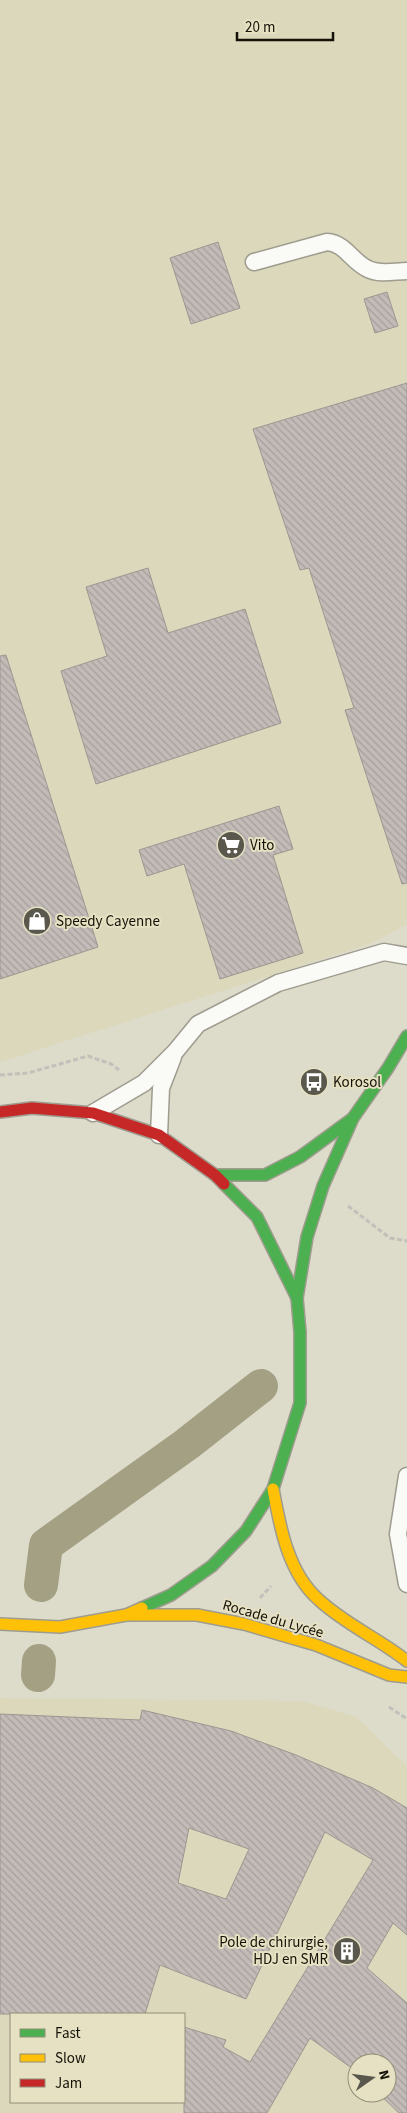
<svg xmlns="http://www.w3.org/2000/svg" width="407" height="2113" font-family="'Source Sans 3',sans-serif">
	<defs>
		<pattern id="building-back-hatch" width="6" height="6" patternUnits="userSpaceOnUse" patternTransform="scale(1.25)"><rect width="6" height="6" fill="#c2bbb7"/><path d="M-1 5l2 2M0 0l6 6M5-1l2 2" fill="none" stroke="#a6a09c"/></pattern>
	</defs>
	<rect width="100%" height="100%" fill="#dddbca"/>
	<!-- built -->
	<g fill="#dcd8bb" fill-rule="evenodd">
		<path d="M 0,0 L 407,0 L 407,924 L 372,943 L 0,1062 Z"/>
		<path d="M 0,1698 L 303,1701 L 356,1717 L 407,1766 L 407,2113 L 0,2113 ZM 11,2014 L 184,2014 L 184,2102 L 11,2102 ZM 357,2063 L 387,2063 L 387,2093 L 357,2093 Z"/>
	</g>
	<g fill="none" stroke-linecap="round" stroke-linejoin="round">
		<!-- canal -->
		<g stroke="#a3a084" stroke-width="34">
			<path d="M 41,1585 L 46,1545 L 187,1444 L 261,1386"/>
			<path d="M 38,1675 L 39,1661"/>
		</g>
	</g>
	<!-- building -->
	<g fill="url(#building-back-hatch)" stroke="#9c9691" fill-rule="evenodd">
		<path d="M 218,242 L 240,308 L 191,324 L 170,258 Z"/>
		<path d="M 387,292 L 398,326 L 375,333 L 364,299 Z"/>
		<path d="M 407,383 L 407,883 L 402,884 L 345,710 L 354,708 L 309,568 L 300,570 L 253,429 Z"/>
		<path d="M 148,568 L 168,633 L 245,609 L 281,723 L 96,784 L 61,671 L 107,656 L 86,587 Z"/>
		<path d="M 6,655 L 98,947 L 0,979 L 0,656 Z"/>
		<path d="M 279,806 L 293,849 L 273,855 L 303,953 L 220,979 L 184,864 L 147,876 L 139,850 Z"/>
		<path d="M 142,1710 L 231,1731 L 296,1755 L 373,1788 L 407,1808 L 407,1935 L 393,1923 L 367,1968 L 407,2003 L 407,2113 L 399,2113 L 378,2093 L 387,2093 L 387,2063 L 357,2063 L 357,2072 L 310,2038 L 267,2113 L 184,2113 L 184,2027 L 226,2040 L 223,2047 L 250,2062 L 373,1860 L 325,1832 L 246,1999 L 160,1965 L 145,2014 L 0,2014 L 0,1714 L 140,1720 ZM 189,1828 L 249,1849 L 226,1899 L 178,1883 Z"/>
	</g>
	<g fill="none" stroke-linecap="round" stroke-linejoin="round">
		<defs>
			<g id="lane">
				<path d="M 254,262 L 327,242 C 345,243 352,262 368,269 C 380,275 395,271 407,271"/>
				<path d="M 93,1113 L 144,1083 L 175,1052 L 198,1024 L 278,983 L 384,952 L 407,956"/>
				<path d="M 159,1135 L 161,1088 L 173,1057"/>
				<path d="M 407,1476 L 398,1534 L 407,1584"/>
			</g>
			<g id="fast">
				<path d="M 215,1175 L 265,1175 L 300,1157 L 352,1119"/>
				<path d="M 297,1298 L 307,1237 L 323,1186 L 353,1118 L 388,1068 L 407,1036"/>
				<path d="M 142,1608 L 171,1595 L 212,1566 L 246,1531 L 273,1489 L 300,1403 L 300,1332 L 297,1298 L 257,1217 L 224,1184"/>
			</g>
			<g id="slow">
				<path d="M 273,1489 C 280,1527 288,1573 319,1600 C 345,1624 379,1639 407,1661"/>
				<path d="M 126,1615 L 197,1615 L 244,1624 L 316,1645 L 389,1675 L 407,1677"/>
				<path d="M 0,1624 L 60,1627 L 126,1615 L 142,1608"/>
			</g>
			<path id="jam" d="M 0,1112 L 32,1108 L 93,1113 L 159,1135 L 215,1175 L 224,1184"/>
		</defs>
		<!-- lane casing -->
		<use href="#lane" stroke="#9e9c8f" stroke-width="19"/>
		<!-- fast casing -->
		<use href="#fast" stroke="#9e9c8f" stroke-width="14"/>
		<!-- slow casing -->
		<use href="#slow" stroke="#9e9c8f" stroke-width="14"/>
		<!-- jam casing -->
		<use href="#jam" stroke="#9e9c8f" stroke-width="14"/>
		<!-- path -->
		<g stroke="#c1c0ba" stroke-width="3" stroke-dasharray="5 2.5" stroke-linecap="butt">
			<path d="M 0,1075 L 28,1073 L 88,1056 L 111,1064 L 119,1070"/>
			<path d="M 348,1206 L 390,1238 L 407,1241"/>
			<path d="M 260,1598 L 271,1586"/>
			<path d="M 389,1707 L 407,1719"/>
		</g>
		<!-- lane -->
		<use href="#lane" stroke="#fafaf7" stroke-width="16"/>
		<!-- fast -->
		<use href="#fast" stroke="#4caf50" stroke-width="11"/>
		<!-- slow -->
		<use href="#slow" stroke="#ffc107" stroke-width="11"/>
		<!-- jam -->
		<use href="#jam" stroke="#c62828" stroke-width="11"/>
	</g>
	<!-- icons -->
	<defs>
		<symbol id="supermarket-disc" viewBox="-11 -11 22 22"><circle r="9.5" fill="#5a584c" stroke="#e5e1c2"/><path d="M-6-5.5h2.5l.6 2H6L4.5 2H-2.5L-4.4-4H-6ZM-1.5 3.2a1.3 1.3 0 1 0 .1 0ZM3 3.2a1.3 1.3 0 1 0 .1 0Z" fill="#fff"/></symbol>
		<symbol id="shop-disc" viewBox="-11 -11 22 22"><circle r="9.5" fill="#5a584c" stroke="#e5e1c2"/><path d="M-5-2.5h2.3a2.7 3.5 0 0 1 5.4 0H5L5.5 6h-11ZM-1.5-2.5h3a1.5 2.3 0 0 0-3 0Z" fill="#fff"/></symbol>
		<symbol id="bus-disc" viewBox="-11 -11 22 22"><circle r="9.5" fill="#5a584c" stroke="#e5e1c2"/><path d="M-5-6H5V4H4V6H2V4H-2V6H-4V4H-5ZM-3.5-4V0h7V-4ZM-3.5 1.2v1.5H-2V1.2ZM2 1.2v1.5H3.5V1.2Z" fill="#fff"/></symbol>
		<symbol id="building-disc" viewBox="-11 -11 22 22"><circle r="9.5" fill="#5a584c" stroke="#e5e1c2"/><path d="M-4-6H4V6H1V3H-1V6H-4ZM-2.5-4.3h1.7v1.8h-1.7ZM.8-4.3h1.7v1.8H.8ZM-2.5-1h1.7V.8h-1.7ZM.8-1h1.7V.8H.8Z" fill="#fff"/></symbol>
	</defs>
	<g fill-rule="evenodd">
		<use href="#supermarket-disc" x="215" y="829" width="32" height="32"/>
		<use href="#shop-disc" x="21" y="905" width="32" height="32"/>
		<use href="#bus-disc" x="298" y="1066" width="32" height="32"/>
		<use href="#building-disc" x="331" y="1935" width="32" height="32"/>
	</g>
	<g text-anchor="middle" dominant-baseline="central" stroke-width="4" stroke-linejoin="round" paint-order="stroke">
		<!-- poi labels -->
		<g font-size="15" fill="#141208" stroke="#e5e1c2" text-anchor="start">
			<text x="250" y="845">Vito</text>
			<text x="56" y="921">Speedy Cayenne</text>
			<text x="333" y="1082">Korosol</text>
			<text x="328" y="1942" text-anchor="end">Pole de chirurgie,<tspan x="328" dy="17">HDJ en SMR</tspan></text>
		</g>
		<!-- street labels -->
		<g font-size="15" fill="#141208" stroke="#e5e1c2">
			<text transform="translate(273 1619) rotate(16)">Rocade du Lycée</text>
		</g>
	</g>
	<!-- legend -->
	<rect x="10" y="2013" width="175" height="90" fill="#e5e1c2" stroke="#918e78"/>
	<rect x="20" y="2029" width="25" height="8" fill="#4caf50" stroke="#918e78"/>
	<text x="55" y="2038" font-size="15" fill="#141208">Fast</text>
	<rect x="20" y="2054" width="25" height="8" fill="#ffc107" stroke="#918e78"/>
	<text x="55" y="2063" font-size="15" fill="#141208">Slow</text>
	<rect x="20" y="2079" width="25" height="8" fill="#c62828" stroke="#918e78"/>
	<text x="55" y="2088" font-size="15" fill="#141208">Jam</text>
	<!-- north arrow -->
	<g transform="translate(372 2078) rotate(76)"><circle r="24" fill="#e5e1c2" stroke="#918e78"/>
	<path d="M0-4L9 19L0 12L-9 19Z" fill="#5a584c"/>
	<text y="-8" font-size="14" font-weight="bold" text-anchor="middle" fill="#141208">N</text>
	</g>
	<!-- scale -->
	<path d="M237 32v8h96v-8" fill="none" stroke="#141208" stroke-width="2.5"/>
	<text x="245" y="32" font-size="15" fill="#141208" stroke="#e5e1c2" stroke-width="4" paint-order="stroke">20 m</text>
</svg>
